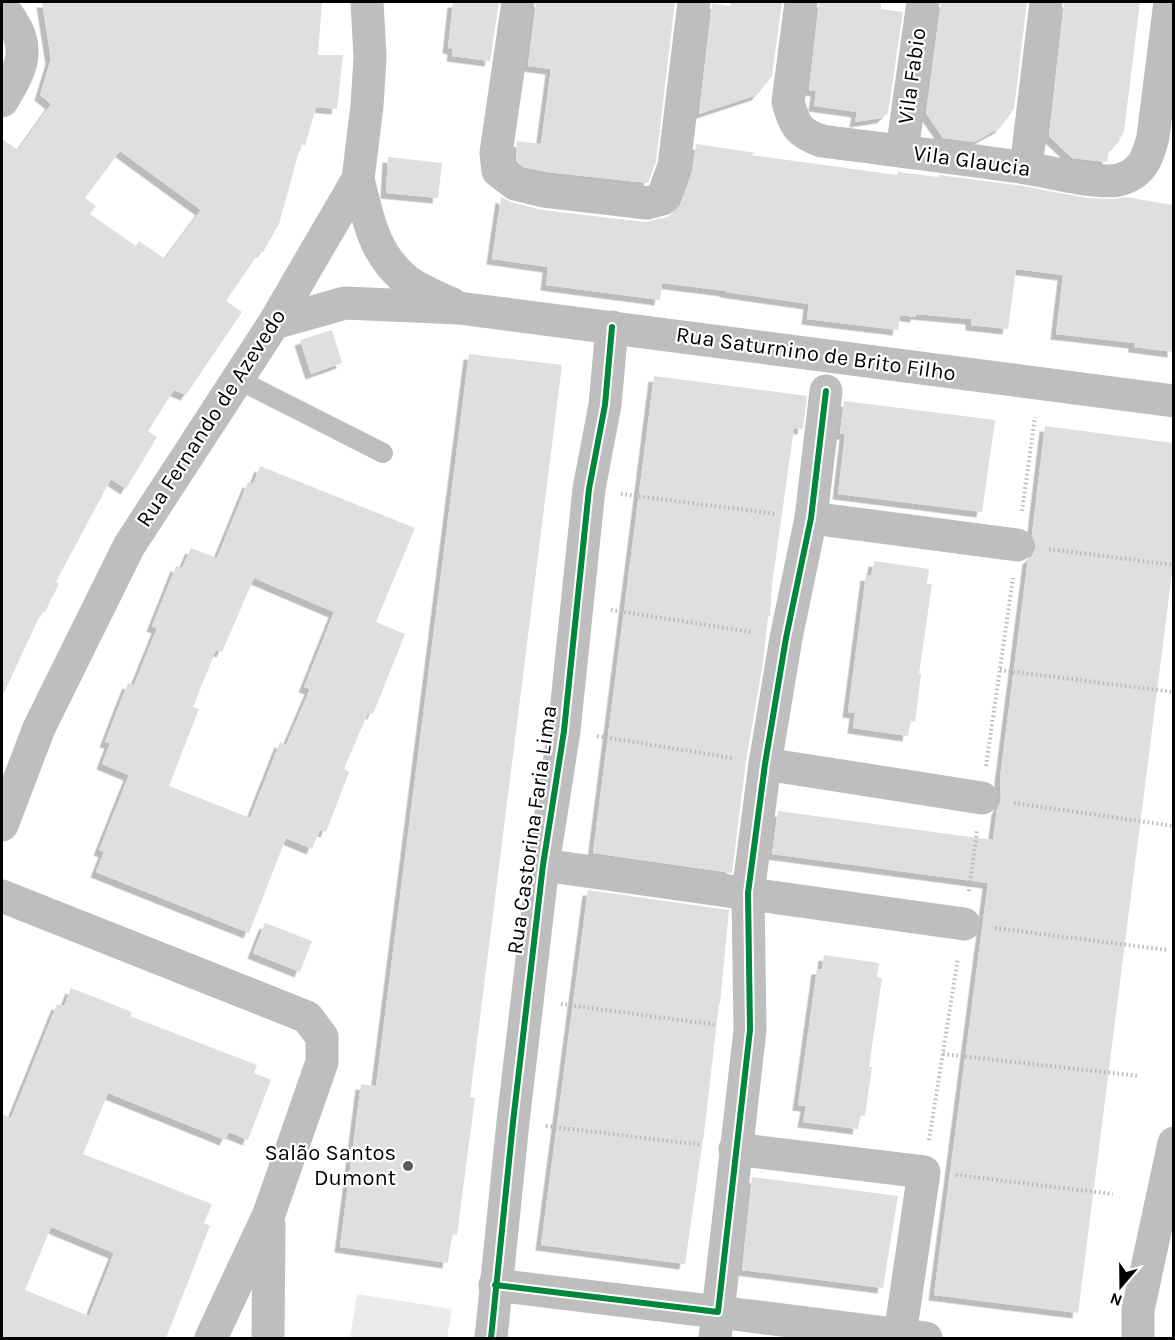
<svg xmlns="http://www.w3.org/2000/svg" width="1175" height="1340" font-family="Karla,sans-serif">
	<defs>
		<filter id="shadow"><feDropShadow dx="-5.5" dy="5.5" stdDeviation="0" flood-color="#0004"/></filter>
	</defs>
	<rect width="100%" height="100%" fill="#fff"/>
	<!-- green -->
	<path fill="#ebebeb" d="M 357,1294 L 452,1309 L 447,1338 L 350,1338 Z"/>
	<!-- building -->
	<g fill="#dfdfdf" fill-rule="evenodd" filter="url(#shadow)">
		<path d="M 42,2 L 322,2 L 318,55 L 343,55 L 337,109 L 316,107 L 305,146 L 301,144 L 279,224 L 263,252 L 260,251 L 226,301 L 242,312 L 186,395 L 174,390 L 148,431 L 157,437 L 126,489 L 111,479 L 56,582 L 59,584 L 45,612 L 42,611 L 2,697 L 2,139 L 18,150 L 51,104 L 40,95 L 51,59 ZM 120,151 L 201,210 L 165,259 L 139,241 L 136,246 L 90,214 L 96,206 L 85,198 Z"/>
		<path d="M 453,2 L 499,2 L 490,61 L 452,56 L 453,49 L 448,48 Z"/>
		<path d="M 536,2 L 675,2 L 660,128 L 657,129 L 660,129 L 656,162 L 648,183 L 547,172 L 523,167 L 516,161 L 517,141 L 541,144 L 551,69 L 528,66 Z"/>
		<path d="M 731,2 L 782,2 L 772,76 L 757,95 L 699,114 L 712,3 L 730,6 Z"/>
		<path d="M 819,2 L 881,2 L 881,9 L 903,12 L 888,113 L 882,118 L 855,122 L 857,112 L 814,106 L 816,91 L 809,90 Z"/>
		<path d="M 941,2 L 1027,2 L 1014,109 L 1000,128 L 974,142 L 943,138 L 926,113 Z"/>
		<path d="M 1064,2 L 1140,2 L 1124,131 L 1118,143 L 1109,150 L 1107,162 L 1072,158 L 1049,136 Z"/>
		<path d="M 696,144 L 756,153 L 751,155 L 897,175 L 898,172 L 938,177 L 939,175 L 1023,186 L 1087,198 L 1114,199 L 1126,197 L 1173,205 L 1173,352 L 1134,347 L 1134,343 L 1056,334 L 1063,275 L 1016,269 L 1008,329 L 971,325 L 971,319 L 916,314 L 916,317 L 900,315 L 898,330 L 807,319 L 809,304 L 726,292 L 726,291 L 662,283 L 660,300 L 546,285 L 548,267 L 492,259 L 501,197 L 511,202 L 542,210 L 645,222 L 667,217 L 674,213 L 680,205 L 692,172 Z"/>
		<path d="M 388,157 L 442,163 L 438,198 L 386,193 Z"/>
		<path d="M 332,330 L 342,363 L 311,374 L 300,340 Z"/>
		<path d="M 469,354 L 562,365 L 470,1097 L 475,1098 L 457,1235 L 452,1234 L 448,1263 L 340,1247 L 361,1084 L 376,1086 Z"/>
		<path d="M 654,376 L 807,396 L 803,429 L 794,428 L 772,585 L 770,616 L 768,616 L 763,663 L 746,761 L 732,873 L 593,853 Z"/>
		<path d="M 844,401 L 995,420 L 982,512 L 838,494 L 845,434 L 840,434 Z"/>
		<path d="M 1045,426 L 1173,443 L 1173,565 L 1078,1313 L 934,1295 L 988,883 L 772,854 L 778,811 L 993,840 L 997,810 L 1001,800 L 1000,778 L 1028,559 L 1032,556 L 1036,547 L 1032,534 Z"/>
		<path d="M 260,466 L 415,528 L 376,622 L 405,634 L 373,714 L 368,713 L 344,769 L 349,772 L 326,832 L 320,830 L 312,849 L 286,838 L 249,933 L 96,872 L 104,852 L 99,850 L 129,775 L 102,764 L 110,743 L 105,742 L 123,695 L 128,683 L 134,685 L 157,628 L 152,626 L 176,566 L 182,568 L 191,548 L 217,558 L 248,482 L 253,484 ZM 254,578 L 334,612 L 304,687 L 310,689 L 286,745 L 280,742 L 250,818 L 169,786 L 199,709 L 193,707 L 216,650 L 222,652 Z"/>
		<path d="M 874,561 L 929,569 L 927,584 L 932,584 L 919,674 L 921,674 L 915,722 L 910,721 L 908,736 L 853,728 L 855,713 L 848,712 L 866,575 L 871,576 Z"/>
		<path d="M 588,890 L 729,910 L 720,1004 L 719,1004 L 704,1133 L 685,1264 L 541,1245 Z"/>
		<path d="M 265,923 L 312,941 L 300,972 L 253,953 Z"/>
		<path d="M 824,955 L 879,963 L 877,977 L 882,978 L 869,1067 L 872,1067 L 865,1116 L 860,1115 L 858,1129 L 803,1122 L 806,1106 L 798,1105 L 817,969 L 822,969 Z"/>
		<path d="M 71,988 L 132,1012 L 130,1016 L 257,1065 L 254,1073 L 271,1080 L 248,1140 L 229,1132 L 225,1140 L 108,1093 L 83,1154 L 212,1204 L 204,1223 L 210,1226 L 166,1338 L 2,1338 L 2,1114 L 11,1118 L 57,1004 L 64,1006 ZM 51,1227 L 114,1253 L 89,1316 L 25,1290 Z"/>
		<path d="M 752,1177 L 898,1196 L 883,1288 L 742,1270 Z"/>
	</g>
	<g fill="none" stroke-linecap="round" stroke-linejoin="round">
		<!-- path -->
		<g stroke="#b9b9b9" stroke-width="4" stroke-dasharray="1.5 3" stroke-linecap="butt">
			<path d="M 621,494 L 777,514"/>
			<path d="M 1022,511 L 1035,417"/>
			<path d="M 1049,549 L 1174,565"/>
			<path d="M 611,610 L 752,632"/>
			<path d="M 1000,670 L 1174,692"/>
			<path d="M 597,736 L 732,758"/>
			<path d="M 986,766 L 1013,578"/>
			<path d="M 1014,803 L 1174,826"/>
			<path d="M 969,891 L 977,830"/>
			<path d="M 995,928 L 1167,950"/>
			<path d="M 561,1004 L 717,1025"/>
			<path d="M 943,1054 L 1139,1076"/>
			<path d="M 546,1126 L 702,1145"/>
			<path d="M 929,1140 L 958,958"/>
			<path d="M 956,1175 L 1113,1194"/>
		</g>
		<!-- service -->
		<path stroke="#bebebe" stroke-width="20" d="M 237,379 L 383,453"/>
		<!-- minor -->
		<g stroke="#bebebe" stroke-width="33">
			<path d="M 518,2 L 496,153 L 498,171 L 515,184 L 544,191 L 647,203 L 662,199 L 674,166 L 694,2"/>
			<path d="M 801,2 L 788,102 C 795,126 798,133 822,141 C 891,150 959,158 1027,168 C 1049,172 1103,186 1122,179 C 1143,172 1148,157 1153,137 L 1170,2"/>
			<path d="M 2,9 C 7,12 10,18 13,23 C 32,52 18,75 2,101"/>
			<path d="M 902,151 L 923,2"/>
			<path d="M 1026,168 L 1046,2"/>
			<path d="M 358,179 C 368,218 373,253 406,280 C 419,290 437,297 452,304"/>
			<path d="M 274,323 L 345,303 L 459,308 L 1174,401"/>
			<path d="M 811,518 L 1017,545"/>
			<path d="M 765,764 L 982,798"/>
			<path d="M 2,825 L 39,728 L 129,546 L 274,323 L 358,179 L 367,106 L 370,57 L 367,2"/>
			<path d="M 543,865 L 964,924"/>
			<path d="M 2,896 L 307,1017 L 322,1037 L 322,1062 L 269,1214 L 211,1338"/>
			<path d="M 735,1149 L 924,1172 L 900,1335"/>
			<path d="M 495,1285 L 718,1312 L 750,1030 L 748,893 L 765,764 L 786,638 L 811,518 L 826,391"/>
			<path d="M 268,1338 L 269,1225"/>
			<path d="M 491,1338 L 513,1122 L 543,865 L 564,731 L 589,489 L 605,405 L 612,327"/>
			<path d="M 715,1338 L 718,1312 L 926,1338"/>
			<path d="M 1138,1338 L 1138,1310 L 1174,1143"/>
		</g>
		<defs>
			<g id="cycleway">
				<path d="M 495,1285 L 718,1312 L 750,1030 L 748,893 L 765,764 L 786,638 L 811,518 L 826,391"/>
				<path d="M 491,1338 L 513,1122 L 543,865 L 564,731 L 589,489 L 605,405 L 612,327"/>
			</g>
		</defs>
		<!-- cycleway casing -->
		<use href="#cycleway" stroke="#fff" stroke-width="10"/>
		<!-- cycleway -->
		<use href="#cycleway" stroke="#00873e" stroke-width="6"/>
	</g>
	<!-- markers -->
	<circle fill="#595959" stroke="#fff" stroke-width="2" cx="408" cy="1166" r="6"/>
	<g text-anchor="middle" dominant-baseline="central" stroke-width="4.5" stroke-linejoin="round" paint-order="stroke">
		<!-- street labels -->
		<g font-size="22" fill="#000" stroke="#fff">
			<text transform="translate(912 76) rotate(-82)">Vila Fabio</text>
			<text transform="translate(972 161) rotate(8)">Vila Glaucia</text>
			<text transform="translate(816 354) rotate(8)">Rua Saturnino de Brito Filho</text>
			<text transform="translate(211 418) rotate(-57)">Rua Fernando de Azevedo</text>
			<text transform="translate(532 830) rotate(-82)">Rua Castorina Faria Lima</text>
		</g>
		<!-- poi labels -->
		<g font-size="22" fill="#000" stroke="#fff" text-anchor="end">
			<text x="396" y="1153">Salão Santos<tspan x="396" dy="25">Dumont</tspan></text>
		</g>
	</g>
	<!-- border -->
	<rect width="1175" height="1340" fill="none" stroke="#000000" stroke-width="6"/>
	<!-- north arrow -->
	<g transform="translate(1121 1286) rotate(200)" stroke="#ffffff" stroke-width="4.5" paint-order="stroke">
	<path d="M0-4.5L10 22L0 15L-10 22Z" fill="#000000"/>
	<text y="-9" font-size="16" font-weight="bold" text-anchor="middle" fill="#000000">N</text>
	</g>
</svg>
